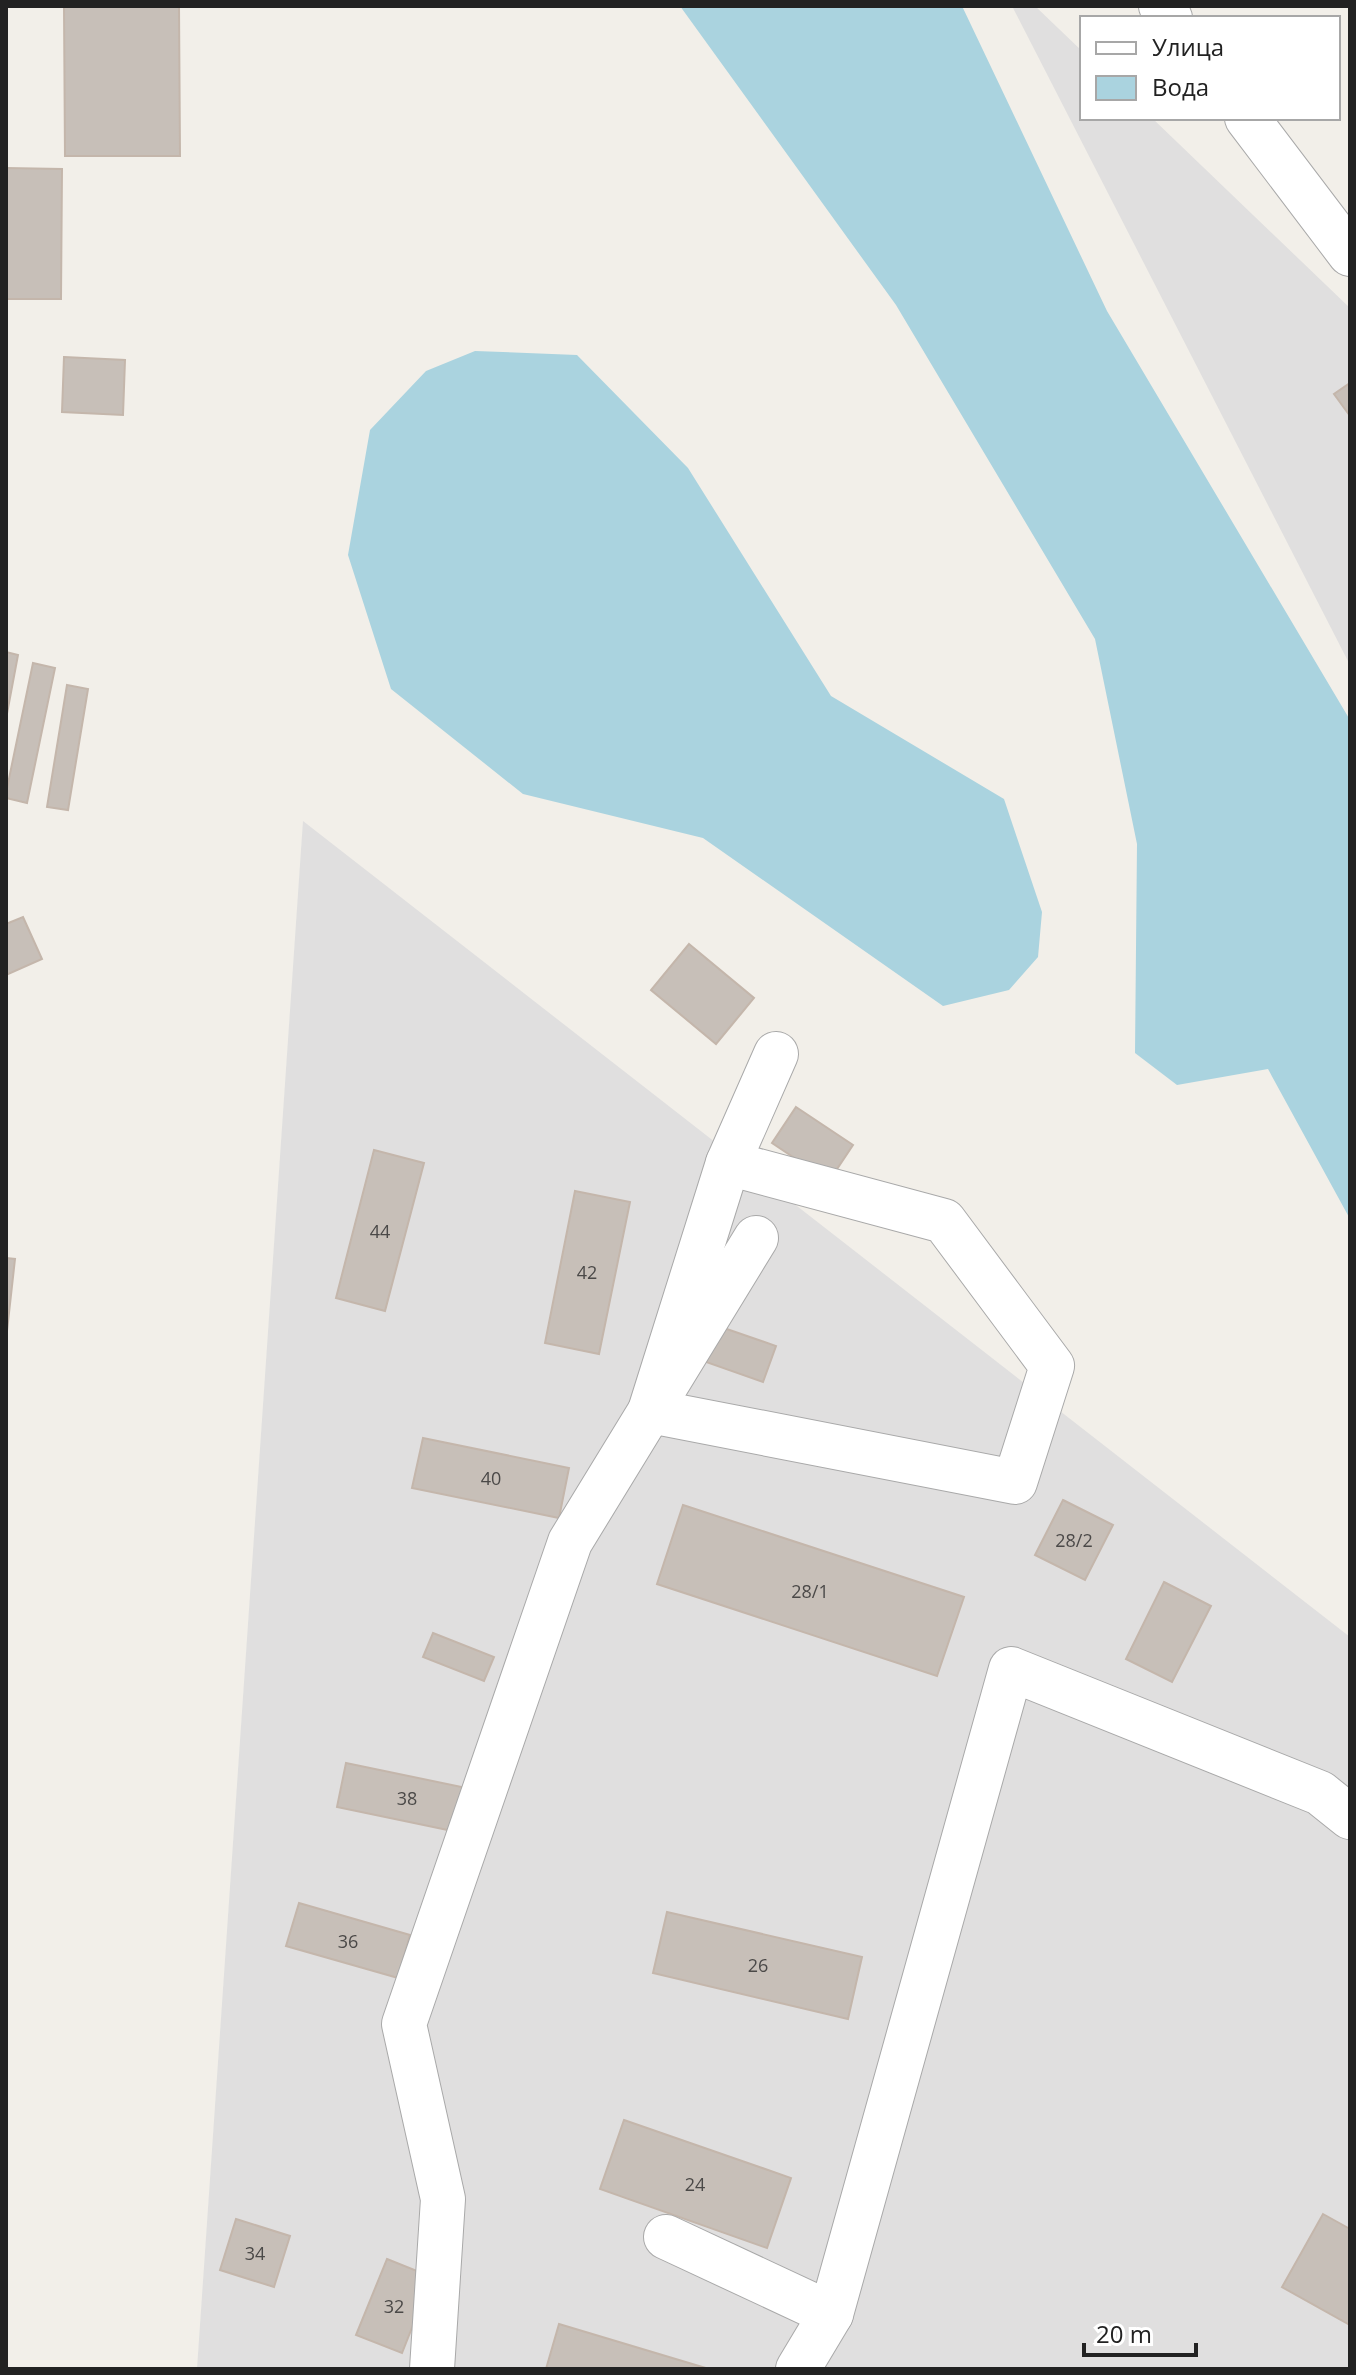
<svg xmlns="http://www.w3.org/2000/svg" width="1356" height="2375" font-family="'Open Sans',sans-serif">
	<rect width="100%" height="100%" fill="#f2efe9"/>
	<!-- residential -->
	<g fill="#e0dfdf">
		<path d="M 1012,6 L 1035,6 L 1082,51 L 1082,118 L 1152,118 L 1350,308 L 1350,665 Z"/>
		<path d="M 303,821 L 1350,1637 L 1350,2369 L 197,2369 Z"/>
	</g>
	<!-- water -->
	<g fill="#aad3df">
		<path d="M 680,6 L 962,6 L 1107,311 L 1350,720 L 1350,1219 L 1268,1069 L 1177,1085 L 1135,1053 L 1137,844 L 1095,639 L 896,305 Z"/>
		<path d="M 475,351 L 577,355 L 688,468 L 831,696 L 1004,799 L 1042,912 L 1038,957 L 1009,990 L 943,1006 L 703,838 L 523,794 L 391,689 L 348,555 L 370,430 L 426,371 Z"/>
	</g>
	<!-- building -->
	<g fill="#c7bfb8" stroke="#c4b6ab" stroke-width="2">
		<path d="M 64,6 L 179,6 L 180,156 L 65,156 Z"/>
		<path d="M 6,168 L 62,169 L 61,299 L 6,299 Z"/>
		<path d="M 64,357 L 125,360 L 123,415 L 62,412 Z"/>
		<path d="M 1350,383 L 1350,416 L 1334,394 Z"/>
		<path d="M 6,652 L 18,655 L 6,719 Z"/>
		<path d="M 33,663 L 55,668 L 27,803 L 6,798 L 6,793 Z"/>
		<path d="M 67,685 L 88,689 L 68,810 L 47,807 Z"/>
		<path d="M 23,917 L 42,959 L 6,975 L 6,924 Z"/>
		<path d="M 689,944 L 754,998 L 716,1044 L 651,990 Z"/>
		<path d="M 796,1107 L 853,1145 L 829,1181 L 772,1143 Z"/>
		<path d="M 374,1150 L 424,1163 L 385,1311 L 336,1298 Z"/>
		<path d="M 575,1191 L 630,1202 L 599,1354 L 545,1343 Z"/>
		<path d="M 6,1258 L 15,1259 L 6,1340 Z"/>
		<path d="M 718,1326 L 776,1346 L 763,1382 L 706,1362 Z"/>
		<path d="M 423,1438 L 569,1468 L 559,1518 L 412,1488 Z"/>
		<path d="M 1063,1500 L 1113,1525 L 1085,1580 L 1035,1555 Z"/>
		<path d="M 683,1505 L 964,1597 L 937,1676 L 657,1584 Z"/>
		<path d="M 1164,1582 L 1211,1606 L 1172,1682 L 1126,1659 Z"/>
		<path d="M 433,1633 L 494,1657 L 484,1681 L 423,1657 Z"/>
		<path d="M 346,1763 L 476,1790 L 467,1834 L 337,1807 Z"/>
		<path d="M 299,1903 L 410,1935 L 398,1978 L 286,1946 Z"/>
		<path d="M 667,1912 L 862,1957 L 848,2019 L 653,1973 Z"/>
		<path d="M 624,2120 L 791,2178 L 767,2248 L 600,2189 Z"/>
		<path d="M 1323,2214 L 1350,2229 L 1350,2325 L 1282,2287 Z"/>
		<path d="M 236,2219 L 290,2236 L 274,2287 L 220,2270 Z"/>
		<path d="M 387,2259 L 432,2277 L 402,2353 L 356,2335 Z"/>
		<path d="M 559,2324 L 709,2369 L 546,2369 Z"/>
	</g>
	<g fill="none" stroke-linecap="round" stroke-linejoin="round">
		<defs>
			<g id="minor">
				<path d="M 1161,6 L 1170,18"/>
				<path d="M 1247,118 L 1350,254"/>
				<path d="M 728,1163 L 944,1221 L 1052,1366 L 1015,1482 L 650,1411 Z"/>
				<path d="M 728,1163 L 776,1054"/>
				<path d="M 666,2237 L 831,2314 L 798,2369"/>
				<path d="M 831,2314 L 1011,1669 L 1320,1793 L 1350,1817"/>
				<path d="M 432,2369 L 443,2199 L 404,2024 L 570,1542 L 756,1238"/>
			</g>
		</defs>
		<!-- minor casing -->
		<use href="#minor" stroke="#a9a9a9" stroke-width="46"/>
		<!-- minor -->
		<use href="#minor" stroke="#fff" stroke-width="44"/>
	</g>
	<g text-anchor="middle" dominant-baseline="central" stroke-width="6" stroke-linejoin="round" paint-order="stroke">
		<!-- number labels -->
		<g font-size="18" fill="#4b4948">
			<text x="380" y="1231">44</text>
			<text x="587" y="1272">42</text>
			<text x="491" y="1478">40</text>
			<text x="1074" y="1540">28/2</text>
			<text x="810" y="1591">28/1</text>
			<text x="407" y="1798">38</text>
			<text x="348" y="1941">36</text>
			<text x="758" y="1965">26</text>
			<text x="695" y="2184">24</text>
			<text x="255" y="2253">34</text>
			<text x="394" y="2306">32</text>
		</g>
	</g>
	<!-- border -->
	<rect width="1356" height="2375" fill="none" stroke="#222222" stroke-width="16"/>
	<!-- legend -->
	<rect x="1080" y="16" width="260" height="104" fill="#ffffff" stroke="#a7a7a7" stroke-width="2"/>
	<rect x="1096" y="42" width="40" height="12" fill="#ffffff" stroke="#a7a7a7" stroke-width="2"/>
	<text x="1152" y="56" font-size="24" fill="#222222">Улица</text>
	<rect x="1096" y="76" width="40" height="24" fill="#aad3df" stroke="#a7a7a7" stroke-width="2"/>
	<text x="1152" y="96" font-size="24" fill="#222222">Вода</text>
	<!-- scale -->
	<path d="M1084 2343v12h112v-12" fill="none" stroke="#222222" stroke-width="4"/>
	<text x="1096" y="2343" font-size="24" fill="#222222" stroke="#ffffff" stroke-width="6" paint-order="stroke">20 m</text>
</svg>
